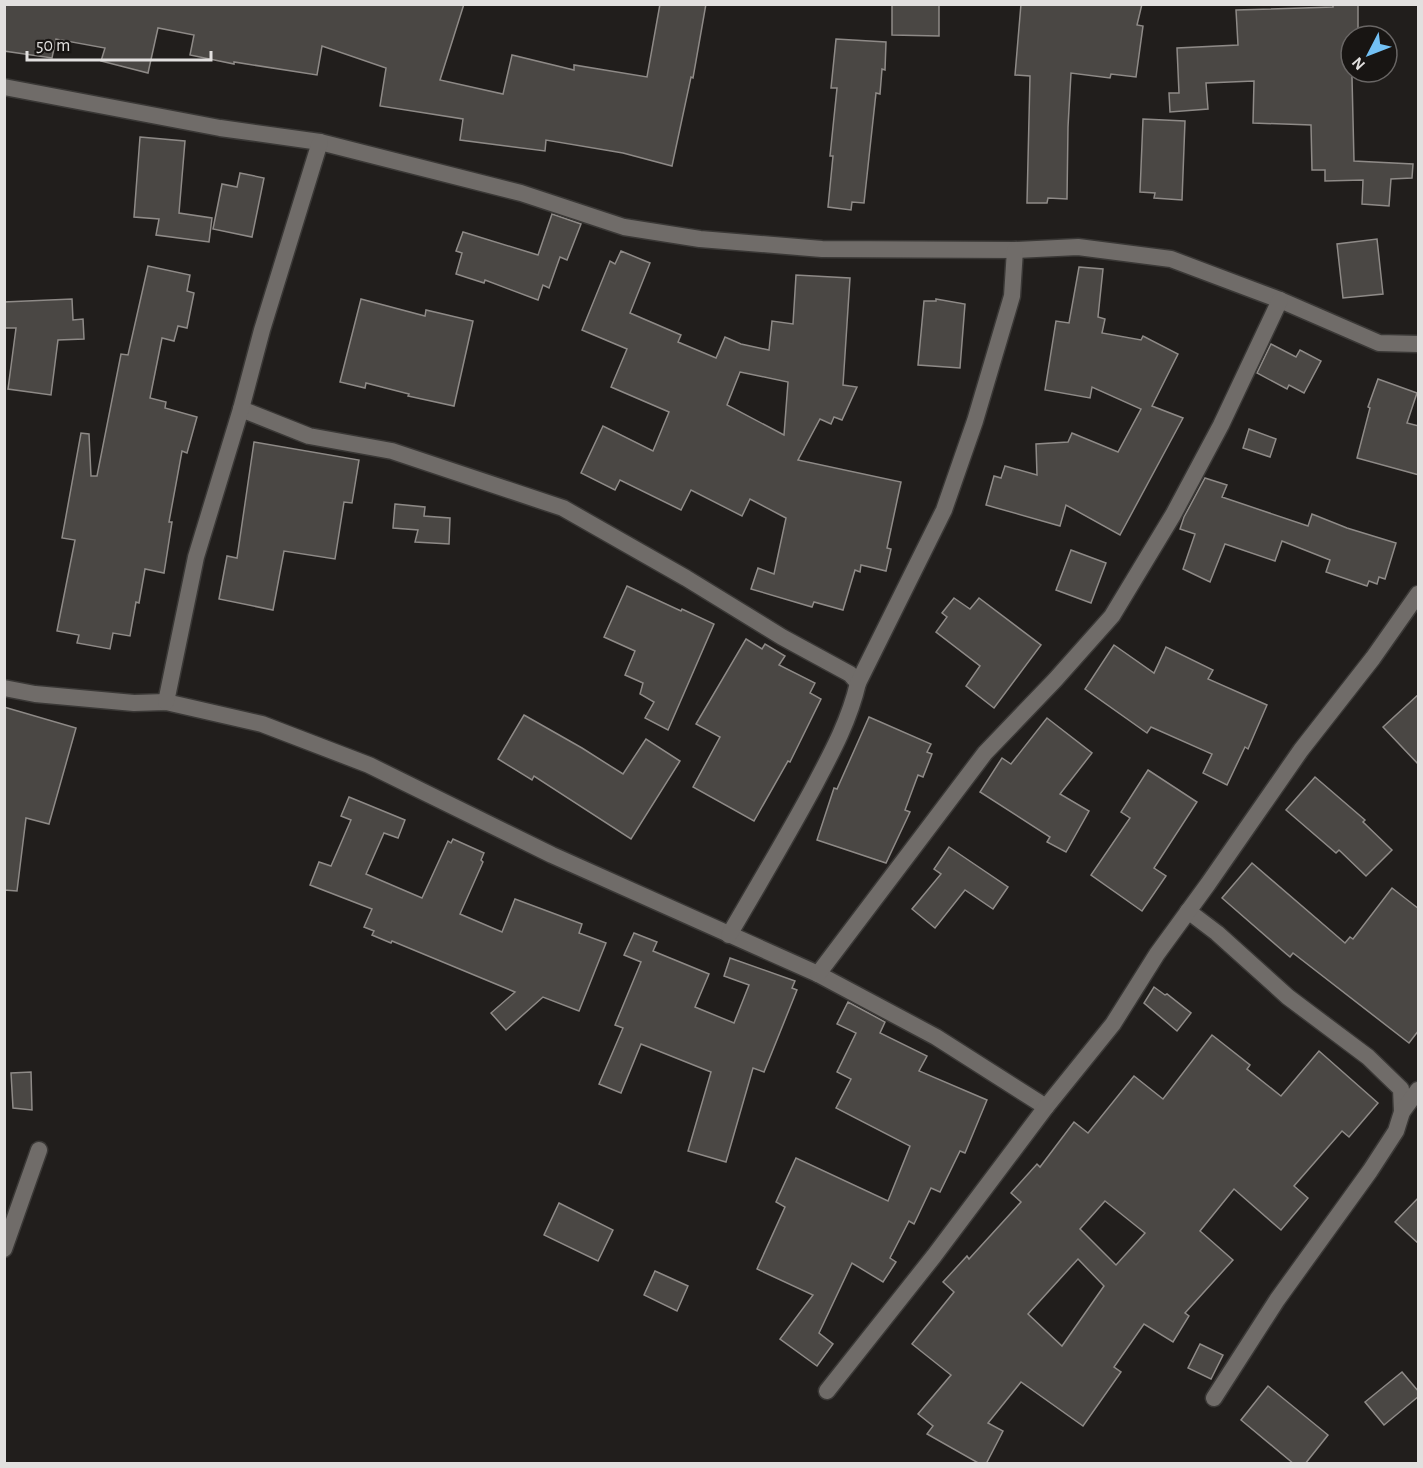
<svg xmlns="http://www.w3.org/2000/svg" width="1423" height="1468" font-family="'Alegreya Sans',sans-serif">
	<rect width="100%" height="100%" fill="#211e1c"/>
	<!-- building -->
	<g fill="#4a4744" stroke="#8e8a87" stroke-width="1.5" fill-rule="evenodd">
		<path d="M 4,4 L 464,4 L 440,80 L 503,94 L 512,55 L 574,70 L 574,65 L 647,77 L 660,4 L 706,4 L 693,78 L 691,77 L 672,166 L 623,153 L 546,140 L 545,151 L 460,140 L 463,119 L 380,106 L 386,68 L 322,46 L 317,75 L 234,62 L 234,64 L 190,55 L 194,35 L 158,28 L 148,73 L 101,61 L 105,48 L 56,39 L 52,58 L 4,51 Z"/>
		<path d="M 892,4 L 939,4 L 939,36 L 892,35 Z"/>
		<path d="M 1021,4 L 1142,4 L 1137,25 L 1143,26 L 1136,77 L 1111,74 L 1110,78 L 1071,73 L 1068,127 L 1067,199 L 1048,198 L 1047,203 L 1027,203 L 1030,76 L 1015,75 Z"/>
		<path d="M 1333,4 L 1358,4 L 1358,36 L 1351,36 L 1354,161 L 1413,164 L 1412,178 L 1391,179 L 1389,206 L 1362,204 L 1363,180 L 1325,181 L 1325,170 L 1312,170 L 1311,125 L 1253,123 L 1254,81 L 1206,83 L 1208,109 L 1170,112 L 1169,93 L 1179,93 L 1177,48 L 1238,45 L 1236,10 L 1333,7 Z"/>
		<path d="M 836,39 L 886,42 L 885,70 L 882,69 L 880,94 L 876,93 L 864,203 L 852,202 L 851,210 L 828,207 L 833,156 L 830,156 L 837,88 L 831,88 Z"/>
		<path d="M 1143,119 L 1185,121 L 1182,200 L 1154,198 L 1155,193 L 1140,192 Z"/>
		<path d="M 140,137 L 185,141 L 179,213 L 212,218 L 209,242 L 156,235 L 159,219 L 134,217 Z"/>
		<path d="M 240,173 L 264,178 L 252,237 L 213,229 L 222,184 L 237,187 Z"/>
		<path d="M 552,214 L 581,224 L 567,260 L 560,257 L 549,288 L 543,285 L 538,300 L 485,280 L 484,283 L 456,274 L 462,253 L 456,251 L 463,232 L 538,255 Z"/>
		<path d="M 1377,239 L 1383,294 L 1343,298 L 1337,244 Z"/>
		<path d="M 621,251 L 650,263 L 630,313 L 681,335 L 678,342 L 716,358 L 725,337 L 741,344 L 769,350 L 772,321 L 793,324 L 796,275 L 850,278 L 843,385 L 857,387 L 842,420 L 834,417 L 831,424 L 820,419 L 798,460 L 901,482 L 887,548 L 891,549 L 886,571 L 861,565 L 860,572 L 855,570 L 843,610 L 814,602 L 812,607 L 751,589 L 758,568 L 774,574 L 786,518 L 750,499 L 742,516 L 691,490 L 681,510 L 620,480 L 615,490 L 581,473 L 603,426 L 653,451 L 669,412 L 611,387 L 627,349 L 582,330 L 610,261 L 615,264 ZM 740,372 L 788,382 L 784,435 L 727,405 Z"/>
		<path d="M 148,266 L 190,275 L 187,291 L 194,293 L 187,328 L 178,326 L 174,341 L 162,338 L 150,398 L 166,402 L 165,408 L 197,417 L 187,453 L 182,451 L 169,522 L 172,522 L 164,573 L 145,569 L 139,603 L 136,602 L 130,636 L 113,633 L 110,649 L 77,643 L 79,635 L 57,631 L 75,540 L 62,538 L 81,433 L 89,434 L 91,476 L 97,476 L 121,354 L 128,355 Z"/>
		<path d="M 1079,267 L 1103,269 L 1098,317 L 1105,319 L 1102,333 L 1141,340 L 1143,336 L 1178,354 L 1152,406 L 1183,418 L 1120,535 L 1066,505 L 1060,526 L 986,505 L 994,476 L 1001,478 L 1005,466 L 1037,475 L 1036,444 L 1068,442 L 1072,433 L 1118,452 L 1141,409 L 1092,387 L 1090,398 L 1045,390 L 1056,321 L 1069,323 Z"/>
		<path d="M 72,299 L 73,320 L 83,319 L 84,339 L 58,340 L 51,395 L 8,389 L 16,328 L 4,328 L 4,302 Z"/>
		<path d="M 361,299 L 425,316 L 426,310 L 473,321 L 454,406 L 408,396 L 409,394 L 366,383 L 365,388 L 340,382 Z"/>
		<path d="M 936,299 L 965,304 L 960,368 L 918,365 L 924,301 L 936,301 Z"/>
		<path d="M 1271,344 L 1296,357 L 1300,350 L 1321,361 L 1304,393 L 1289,385 L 1287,389 L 1257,373 Z"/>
		<path d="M 1378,379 L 1417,393 L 1407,423 L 1419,426 L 1419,475 L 1357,458 L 1370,408 L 1368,407 Z"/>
		<path d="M 1249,429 L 1276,439 L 1270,457 L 1243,448 Z"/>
		<path d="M 254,442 L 359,460 L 352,503 L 344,502 L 335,559 L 284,551 L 273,610 L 219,599 L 227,556 L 237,558 Z"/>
		<path d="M 1205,478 L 1227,485 L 1222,497 L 1308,526 L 1312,514 L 1347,528 L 1396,543 L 1385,579 L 1379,577 L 1377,584 L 1369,581 L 1367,586 L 1326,572 L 1330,560 L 1282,541 L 1275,561 L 1225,544 L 1210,582 L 1183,569 L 1195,534 L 1180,529 L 1184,517 Z"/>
		<path d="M 395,504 L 425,507 L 424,516 L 450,518 L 449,544 L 415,542 L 418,530 L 393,528 Z"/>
		<path d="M 1071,550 L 1106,563 L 1091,603 L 1056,590 Z"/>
		<path d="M 627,586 L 681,611 L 682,609 L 714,624 L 668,730 L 645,718 L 654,702 L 640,694 L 643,683 L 625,675 L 635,651 L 604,637 Z"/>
		<path d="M 954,598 L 970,609 L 979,598 L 1041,645 L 994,708 L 966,686 L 980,666 L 936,632 L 947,617 L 942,613 Z"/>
		<path d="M 746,639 L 762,649 L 765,644 L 785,656 L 779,665 L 815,683 L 810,693 L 821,699 L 790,762 L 788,761 L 754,821 L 693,787 L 720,737 L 696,724 Z"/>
		<path d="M 1114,645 L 1154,673 L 1166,647 L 1213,670 L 1208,679 L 1267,705 L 1248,749 L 1245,747 L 1227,785 L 1203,773 L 1212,754 L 1151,727 L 1147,733 L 1085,689 Z"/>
		<path d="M 1419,694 L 1419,765 L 1383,727 Z"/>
		<path d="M 4,707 L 76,728 L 49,824 L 26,818 L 17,891 L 4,890 Z"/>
		<path d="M 524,715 L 582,748 L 623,774 L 646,739 L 680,761 L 631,839 L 534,776 L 532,780 L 498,759 Z"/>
		<path d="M 869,717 L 931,744 L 927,752 L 932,754 L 923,777 L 918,775 L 905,810 L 910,812 L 886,863 L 817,840 L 834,788 L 837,789 Z"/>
		<path d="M 1047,718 L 1092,753 L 1060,794 L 1089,811 L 1066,852 L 1047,842 L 1050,837 L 980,792 L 1002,758 L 1011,764 Z"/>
		<path d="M 1148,770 L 1197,802 L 1154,868 L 1166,876 L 1142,911 L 1091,875 L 1130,818 L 1121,812 Z"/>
		<path d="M 1315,777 L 1365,820 L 1363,822 L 1392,850 L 1366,876 L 1339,850 L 1336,853 L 1286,810 Z"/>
		<path d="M 349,797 L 405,820 L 398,838 L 384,833 L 366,874 L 422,898 L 448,841 L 451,843 L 453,839 L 484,853 L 481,860 L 483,862 L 460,914 L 502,932 L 515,899 L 582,924 L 579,933 L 606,943 L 579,1011 L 543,997 L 506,1030 L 491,1013 L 515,992 L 392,941 L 391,943 L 372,935 L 374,931 L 364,927 L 372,909 L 310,885 L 319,862 L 331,866 L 351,820 L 341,816 Z"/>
		<path d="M 949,847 L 1008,887 L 993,909 L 965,890 L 935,928 L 912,909 L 941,874 L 934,869 Z"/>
		<path d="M 1252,863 L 1345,943 L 1350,937 L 1353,939 L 1392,888 L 1419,909 L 1419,1030 L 1409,1043 L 1293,953 L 1290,957 L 1222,898 Z"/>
		<path d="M 634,933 L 657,942 L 653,951 L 709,974 L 695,1007 L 734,1023 L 749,985 L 724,976 L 730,958 L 795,981 L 792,988 L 797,990 L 764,1072 L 753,1068 L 726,1162 L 688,1151 L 711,1072 L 641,1044 L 621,1093 L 599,1084 L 623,1028 L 615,1025 L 641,962 L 624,955 Z"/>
		<path d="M 1154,987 L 1165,995 L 1167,994 L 1191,1013 L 1177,1031 L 1144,1003 Z"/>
		<path d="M 848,1002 L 885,1022 L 880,1033 L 927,1056 L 919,1071 L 987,1100 L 965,1153 L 960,1151 L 940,1192 L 931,1188 L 914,1224 L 909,1221 L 890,1258 L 896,1262 L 883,1282 L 852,1263 L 819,1333 L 833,1344 L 817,1366 L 780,1339 L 813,1295 L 757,1269 L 785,1207 L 776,1202 L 796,1158 L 888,1201 L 910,1146 L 836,1108 L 851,1079 L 837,1072 L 856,1033 L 837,1024 Z"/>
		<path d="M 1212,1035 L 1250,1065 L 1247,1069 L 1281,1096 L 1319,1051 L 1378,1103 L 1349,1137 L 1342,1131 L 1294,1186 L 1308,1198 L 1281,1230 L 1234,1189 L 1200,1231 L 1233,1260 L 1185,1313 L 1189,1316 L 1173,1342 L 1144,1324 L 1114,1367 L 1121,1372 L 1083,1426 L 1021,1382 L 988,1423 L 1003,1431 L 986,1464 L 980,1464 L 927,1434 L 933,1426 L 918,1414 L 951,1375 L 912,1344 L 954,1292 L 943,1282 L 967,1256 L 969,1259 L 1021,1202 L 1011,1193 L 1037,1164 L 1040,1167 L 1074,1122 L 1088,1133 L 1134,1076 L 1163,1099 ZM 1105,1201 L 1145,1233 L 1116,1265 L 1080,1229 ZM 1078,1259 L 1104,1286 L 1062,1346 L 1028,1314 Z"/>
		<path d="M 31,1072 L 32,1110 L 13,1108 L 11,1073 Z"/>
		<path d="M 1419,1197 L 1419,1244 L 1395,1222 Z"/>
		<path d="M 559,1203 L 613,1230 L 598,1261 L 544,1235 Z"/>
		<path d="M 655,1271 L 688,1286 L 677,1311 L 644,1295 Z"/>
		<path d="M 1200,1344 L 1223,1355 L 1211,1379 L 1188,1368 Z"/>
		<path d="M 1402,1372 L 1419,1392 L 1419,1396 L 1384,1425 L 1365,1402 Z"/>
		<path d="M 1268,1386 L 1328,1435 L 1305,1464 L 1294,1464 L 1241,1420 Z"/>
	</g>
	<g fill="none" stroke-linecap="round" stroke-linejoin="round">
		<defs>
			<g id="minor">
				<path d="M 4,87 L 220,128 L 320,142 L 521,193 L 624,227 L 700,239 L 822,249 L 1015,250 L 1078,247 L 1171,259 L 1280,300 L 1379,343 L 1418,344"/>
				<path d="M 241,409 L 309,436 L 392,451 L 563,508 L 686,578 L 782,637 L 850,674 L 858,683"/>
				<path d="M 4,688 L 35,694 L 134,703 L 166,702 L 262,724 L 369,765 L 552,855 L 818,974 L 936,1037 L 1046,1107"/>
				<path d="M 166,702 L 196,557 L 241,409 L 262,330 L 320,142"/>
				<path d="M 1188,911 L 1217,933 L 1288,997 L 1368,1057 L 1401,1089 L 1402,1112"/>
				<path d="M 729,935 C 757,887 785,840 811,792 C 830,756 849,722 858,683 L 944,510 L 975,421 L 1012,296 L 1015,250"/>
				<path d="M 818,974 L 985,753 L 1055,680 L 1112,616 L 1173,515 L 1221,425 L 1280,300"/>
				<path d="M 4,1249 L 39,1150"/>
				<path d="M 827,1391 L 934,1256 L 1046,1107 L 1113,1024 L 1157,954 L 1208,884 L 1301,750 L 1373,658 L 1418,594"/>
				<path d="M 1214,1398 L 1277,1300 L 1370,1171 L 1396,1131 L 1402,1112 L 1418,1090"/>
			</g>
		</defs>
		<!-- minor casing -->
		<use href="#minor" stroke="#3a3836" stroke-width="19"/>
		<!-- minor -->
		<use href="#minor" stroke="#706c69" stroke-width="16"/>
	</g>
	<!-- border -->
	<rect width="1423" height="1468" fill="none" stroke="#e2e0df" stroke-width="12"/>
	<!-- north arrow -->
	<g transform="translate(1369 54) rotate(228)"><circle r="28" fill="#181513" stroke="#696665" stroke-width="1.5"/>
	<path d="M0-4.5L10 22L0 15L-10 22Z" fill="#73c1f5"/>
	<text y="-9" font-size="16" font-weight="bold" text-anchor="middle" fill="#e2e0df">N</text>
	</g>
	<!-- scale -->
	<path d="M27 51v9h184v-9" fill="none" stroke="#e2e0df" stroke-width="3"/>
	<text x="36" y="51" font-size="18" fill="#e2e0df" stroke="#181513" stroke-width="4.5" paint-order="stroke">50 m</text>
</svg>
